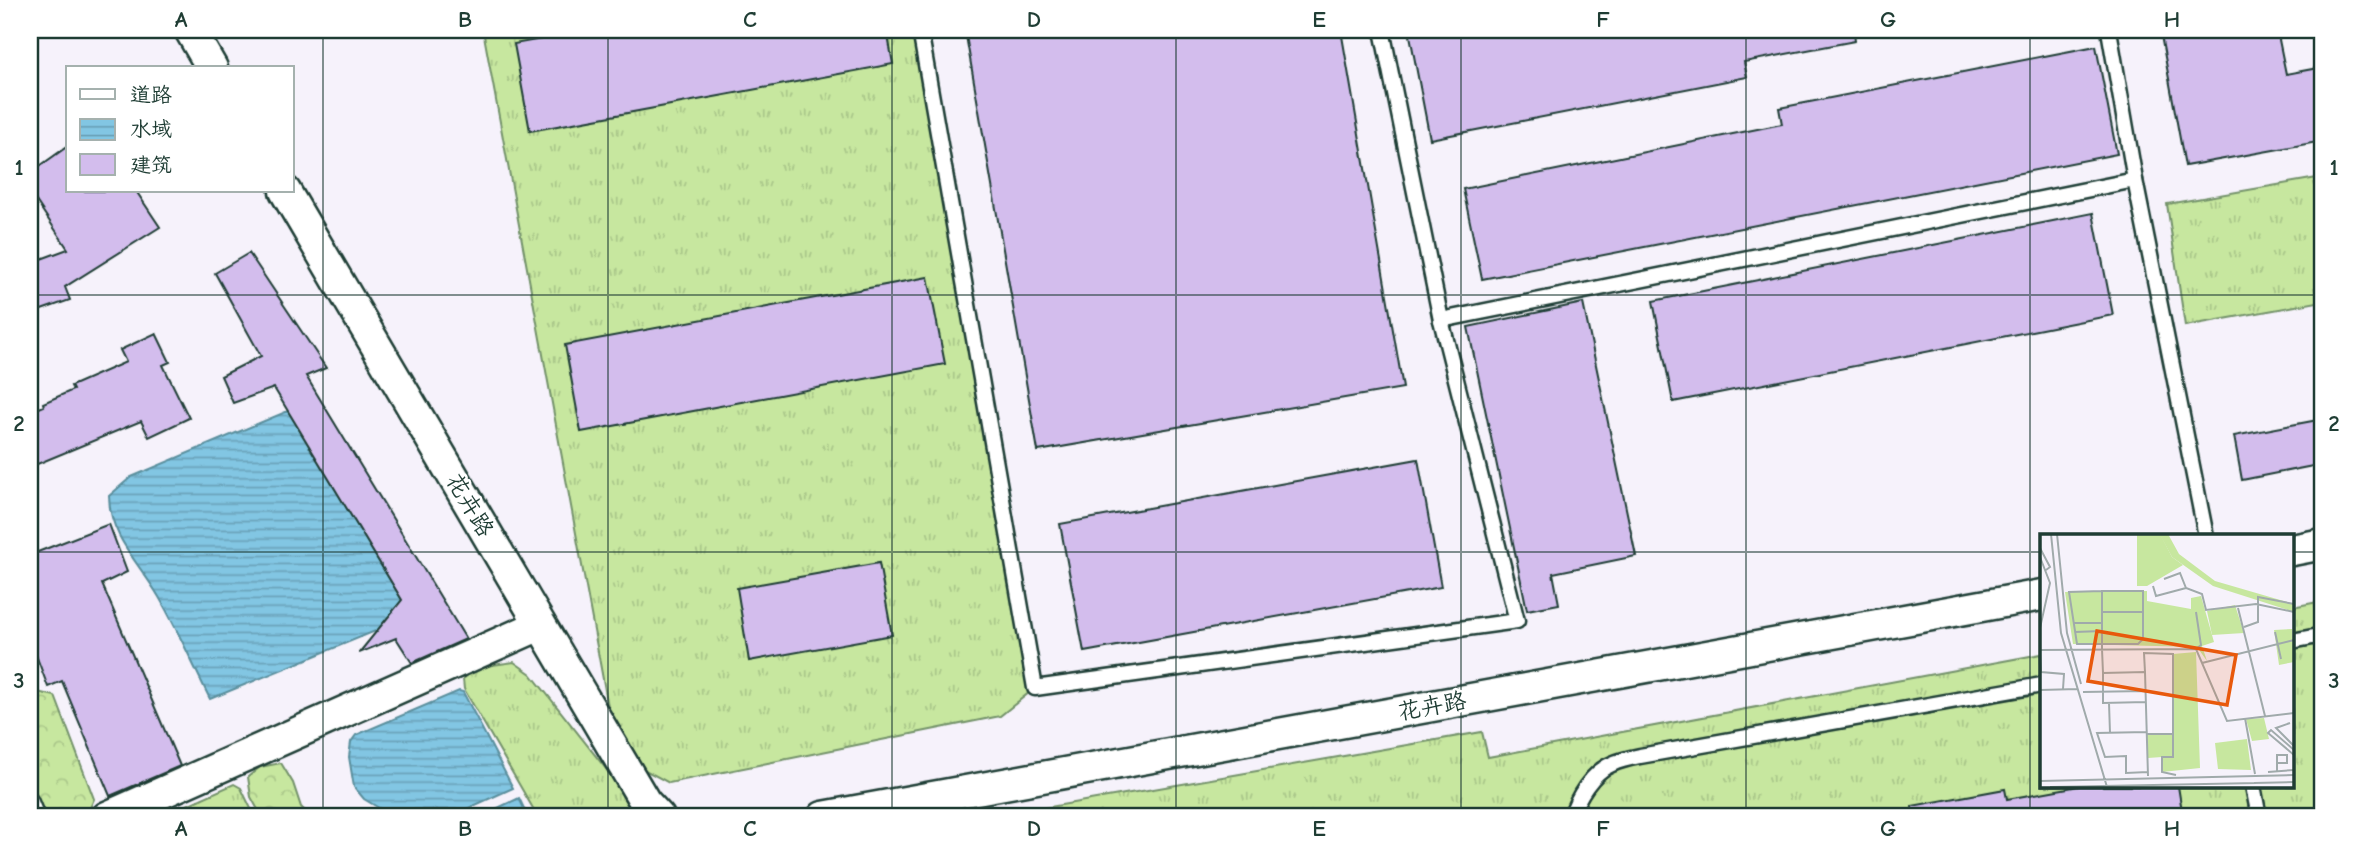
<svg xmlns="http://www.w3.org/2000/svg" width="2353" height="847" font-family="'Comic Neue','LXGW WenKai TC',sans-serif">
	<defs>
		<pattern id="grass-tufts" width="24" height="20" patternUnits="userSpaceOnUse" patternTransform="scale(1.75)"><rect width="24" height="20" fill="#c7e79f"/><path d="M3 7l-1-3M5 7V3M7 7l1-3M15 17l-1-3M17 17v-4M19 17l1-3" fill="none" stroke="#aac78a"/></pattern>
		<pattern id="forest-crowns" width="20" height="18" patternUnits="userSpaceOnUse" patternTransform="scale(1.75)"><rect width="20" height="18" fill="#c7e79f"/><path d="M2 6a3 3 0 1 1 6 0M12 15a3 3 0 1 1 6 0" fill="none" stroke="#aac78a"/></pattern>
		<pattern id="water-rules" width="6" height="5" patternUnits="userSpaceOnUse" patternTransform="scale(1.75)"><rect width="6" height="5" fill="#82c6e3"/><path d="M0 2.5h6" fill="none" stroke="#6aa2b9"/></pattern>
	</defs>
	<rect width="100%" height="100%" fill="#f6f2fb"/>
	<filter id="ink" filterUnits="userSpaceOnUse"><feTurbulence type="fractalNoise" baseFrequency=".0143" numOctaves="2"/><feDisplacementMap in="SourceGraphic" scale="14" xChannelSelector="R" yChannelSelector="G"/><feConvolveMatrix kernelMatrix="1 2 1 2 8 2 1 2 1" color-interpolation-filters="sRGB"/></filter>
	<g filter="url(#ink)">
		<!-- grass -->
		<g fill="url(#grass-tufts)" stroke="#73926a" stroke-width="2">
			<path d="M 483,30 L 920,30 L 1035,688 L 1000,716 L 669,783 L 617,755 Z"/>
			<path d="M 2323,177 L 2323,301 L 2185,326 L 2167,204 Z"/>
			<path d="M 2323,601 L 2323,817 L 992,817 L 1482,732 L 1488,757 L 2041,654 L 2042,786 L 2292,786 L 2292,607 Z"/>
			<path d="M 514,662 L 531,674 L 644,817 L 538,817 L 464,689 L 463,679 L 478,667 Z"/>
			<path d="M 234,784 L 241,788 L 255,817 L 160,817 Z"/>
		</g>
		<!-- forest -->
		<g fill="url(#forest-crowns)" stroke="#73926a" stroke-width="2">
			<path d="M 30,673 L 37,692 L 55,696 L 94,799 L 87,815 L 80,817 L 30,817 Z"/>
			<path d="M 281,763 L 293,783 L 301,807 L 311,817 L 262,817 L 251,797 L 248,777 L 260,767 Z"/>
		</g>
		<!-- water -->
		<g fill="url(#water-rules)" stroke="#5a8f9d" stroke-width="2">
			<path d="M 288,411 L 402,600 L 378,630 L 210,699 C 193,665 178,630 159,597 C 140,564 109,536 109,496 L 131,477 Z"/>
			<path d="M 459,691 L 463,692 L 513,788 L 449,817 L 394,817 L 364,799 L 354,787 L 349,757 L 351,742 L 356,735 Z"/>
			<path d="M 519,798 L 528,817 L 479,817 Z"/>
		</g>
		<!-- building -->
		<g fill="#d3bded" stroke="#1f3d34" stroke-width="2">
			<path d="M 592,30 L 887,30 L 893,64 L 530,131 L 514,44 Z"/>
			<path d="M 965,30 L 1341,30 L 1403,388 L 1038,451 Z"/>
			<path d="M 1409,30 L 1854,30 L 1855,41 L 1744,62 L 1747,77 L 1430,139 Z"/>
			<path d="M 2160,30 L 2277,30 L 2286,74 L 2323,67 L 2323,141 L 2185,166 Z"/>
			<path d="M 2096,46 L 2117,154 L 1482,279 L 1463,189 L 1782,124 L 1779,108 Z"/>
			<path d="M 68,146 L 68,191 L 136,191 L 160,227 L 65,287 L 70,300 L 30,314 L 30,263 L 68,249 L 30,192 L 30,173 Z"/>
			<path d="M 2093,213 L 2113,315 L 1673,402 L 1653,301 Z"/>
			<path d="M 249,253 L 326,368 L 306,376 L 466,639 L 412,663 L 396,638 L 359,653 L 402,600 L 274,388 L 233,403 L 221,376 L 261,356 L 215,273 Z"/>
			<path d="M 928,277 L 945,364 L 581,432 L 565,345 Z"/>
			<path d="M 1583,303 L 1636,556 L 1553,573 L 1559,604 L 1527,610 L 1468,327 Z"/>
			<path d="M 156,333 L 170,362 L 163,365 L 189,418 L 149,437 L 141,421 L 30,467 L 30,412 L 44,406 L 43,403 L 73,390 L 71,386 L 126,362 L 120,350 Z"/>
			<path d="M 2323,419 L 2323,464 L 2242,480 L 2234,436 Z"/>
			<path d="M 1418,459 L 1441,587 L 1084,652 L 1060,524 Z"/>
			<path d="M 109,524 L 127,572 L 102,584 L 180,766 L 110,796 L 62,681 L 48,687 L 30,639 L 30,555 Z"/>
			<path d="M 879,563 L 892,635 L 749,661 L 737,588 Z"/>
			<path d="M 2079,786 L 2178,786 L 2183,817 L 1913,817 L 1912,806 L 2005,789 L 2007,799 Z"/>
		</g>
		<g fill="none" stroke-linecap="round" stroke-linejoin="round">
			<defs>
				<g id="service">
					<path d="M 920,30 L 1035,688 L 1517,621 L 1441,320"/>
					<path d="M 1382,30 L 1441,320 L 2135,180 L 2109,30"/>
					<path d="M 2135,180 L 2206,536"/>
					<path d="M 2292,641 L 2323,635"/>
					<path d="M 2253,786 L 2259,817"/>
					<path d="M 30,800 L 37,817"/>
					<path d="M 1571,817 C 1577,798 1592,772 1612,764 C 1620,760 1630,758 1640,756 L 2042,685"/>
				</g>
				<g id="minor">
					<path d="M 190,30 L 212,68"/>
					<path d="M 285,191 L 645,802 L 659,817"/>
					<path d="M 2292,550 L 2323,544"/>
					<path d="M 107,817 L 540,625"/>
					<path d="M 823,817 L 2042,595"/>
				</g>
			</defs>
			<!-- service casing -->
			<use href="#service" stroke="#1f3d34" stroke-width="19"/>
			<!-- minor casing -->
			<use href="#minor" stroke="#1f3d34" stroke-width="35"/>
			<!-- service -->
			<use href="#service" stroke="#fff" stroke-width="14"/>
			<!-- minor -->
			<use href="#minor" stroke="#fff" stroke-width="30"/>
		</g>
	</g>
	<!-- grid -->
	<path fill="none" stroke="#1f3d34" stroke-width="2" stroke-opacity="0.55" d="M 323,30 L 323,817M 608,30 L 608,817M 892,30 L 892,817M 1176,30 L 1176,817M 1461,30 L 1461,817M 1746,30 L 1746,817M 2030,30 L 2030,817M 30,295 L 2323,295M 30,552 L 2042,552M 2292,552 L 2323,552"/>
	<g text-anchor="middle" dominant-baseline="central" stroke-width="5" stroke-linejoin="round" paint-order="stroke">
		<!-- street labels -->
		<g font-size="23" fill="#1f3d34" stroke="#fff">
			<text transform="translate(470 505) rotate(59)">花卉路</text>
			<text transform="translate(1432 706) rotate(-10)">花卉路</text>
		</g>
	</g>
	<!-- overview -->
	<g transform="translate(2040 534)">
		<rect width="254" height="254" fill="#f6f2fb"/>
		<path d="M 128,0 L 139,20 L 175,47 L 254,70 L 254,78 L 173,52 L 132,23 L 120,1 ZM 107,57 L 107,67 L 151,75 L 151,64 L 161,62 L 174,108 L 162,112 L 167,127 L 157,113 L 33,110 L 25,58 ZM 252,95 L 254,128 L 239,131 L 234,96 ZM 156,118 L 160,234 L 122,238 L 122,223 L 108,224 L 107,200 L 133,200 L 133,120 ZM 207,205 L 211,236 L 178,235 L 175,209 Z" fill="#c7e79f"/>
		<path d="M 97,0 L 120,0 L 132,23 L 143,31 L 107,52 L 97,52 ZM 195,71 L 204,99 L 172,101 L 167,77 ZM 224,184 L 229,205 L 212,207 L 206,185 Z" fill="#c7e79f"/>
		<path fill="none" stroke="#a0aaab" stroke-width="2" d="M 11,0 L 21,99 L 67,253M 17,0 L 27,99 L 41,150M 0,14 L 10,33 L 6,36M 0,23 L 10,49 L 0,94M 124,45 L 140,39 L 146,54 L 162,60 L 166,76 L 216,70 L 254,78M 113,52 L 116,62 L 146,54M 62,57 L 29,58 L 37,110 L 98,110 L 103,105 L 103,57 L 62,57 L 62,115 L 63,139M 198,74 L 225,182M 62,78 L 103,78M 33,89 L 62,89M 204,93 L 218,88 L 218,63 L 254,70M 35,98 L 62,97M 235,98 L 241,125M 156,115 L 161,111 L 156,78M 0,116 L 156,115 L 187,187 L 254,179M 0,120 L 1,138 L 24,140 L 23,155M 162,129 L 254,106M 105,138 L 104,119 L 133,120 L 133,223 L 122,223 L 122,238 L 136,241M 0,156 L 38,155M 43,158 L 106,157M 106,168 L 63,169 L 63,139 L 105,138 L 108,242M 69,169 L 70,199M 205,184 L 215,240M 250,189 L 236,194 L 254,212M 107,198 L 57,199 L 65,223 L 86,222 L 86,239 L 108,238M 107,200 L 133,200M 254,216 L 231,196 L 228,199 L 254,221M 237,237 L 237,221 L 247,221 L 247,229 L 237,229M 228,238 L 254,236M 0,247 L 254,241M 214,249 L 254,248M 10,253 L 217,249"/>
		<path fill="#e8590c" fill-opacity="0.15" stroke="#e8590c" stroke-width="3.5" d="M 57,97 L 196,121 L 187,171 L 48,147 Z"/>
		<rect width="254" height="254" fill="none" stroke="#1f3d34" stroke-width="3.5"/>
	</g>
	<!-- margin -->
	<rect width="2353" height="847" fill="none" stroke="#fff" stroke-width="77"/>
	<!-- legend -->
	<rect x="66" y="66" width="228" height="126" fill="#ffffff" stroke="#a5b1ae" stroke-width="2"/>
	<rect x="80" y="89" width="35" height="10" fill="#ffffff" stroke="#a5b1ae" stroke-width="2"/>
	<text x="130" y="102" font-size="21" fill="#1f3d34">道路</text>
	<rect x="80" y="119" width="35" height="21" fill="url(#water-rules)" stroke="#a5b1ae" stroke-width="2"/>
	<text x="130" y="136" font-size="21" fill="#1f3d34">水域</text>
	<rect x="80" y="154" width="35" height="21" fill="#d3bded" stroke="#a5b1ae" stroke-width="2"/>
	<text x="130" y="172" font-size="21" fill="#1f3d34">建筑</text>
	<rect x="38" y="38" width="2276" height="770" fill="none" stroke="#1f3d34" stroke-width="2.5"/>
	<g font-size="23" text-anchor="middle" font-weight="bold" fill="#1f3d34">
		<text x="181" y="27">A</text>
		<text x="465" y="27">B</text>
		<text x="750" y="27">C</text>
		<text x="1034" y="27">D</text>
		<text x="1319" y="27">E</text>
		<text x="1603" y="27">F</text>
		<text x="1888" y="27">G</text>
		<text x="2172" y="27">H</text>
		<text x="19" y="175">1</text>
		<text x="2334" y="175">1</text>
		<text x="19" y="431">2</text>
		<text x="2334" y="431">2</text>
		<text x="19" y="688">3</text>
		<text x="2334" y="688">3</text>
		<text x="181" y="836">A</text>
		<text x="465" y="836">B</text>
		<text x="750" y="836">C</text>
		<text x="1034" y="836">D</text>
		<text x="1319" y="836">E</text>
		<text x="1603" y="836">F</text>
		<text x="1888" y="836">G</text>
		<text x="2172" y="836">H</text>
	</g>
</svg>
